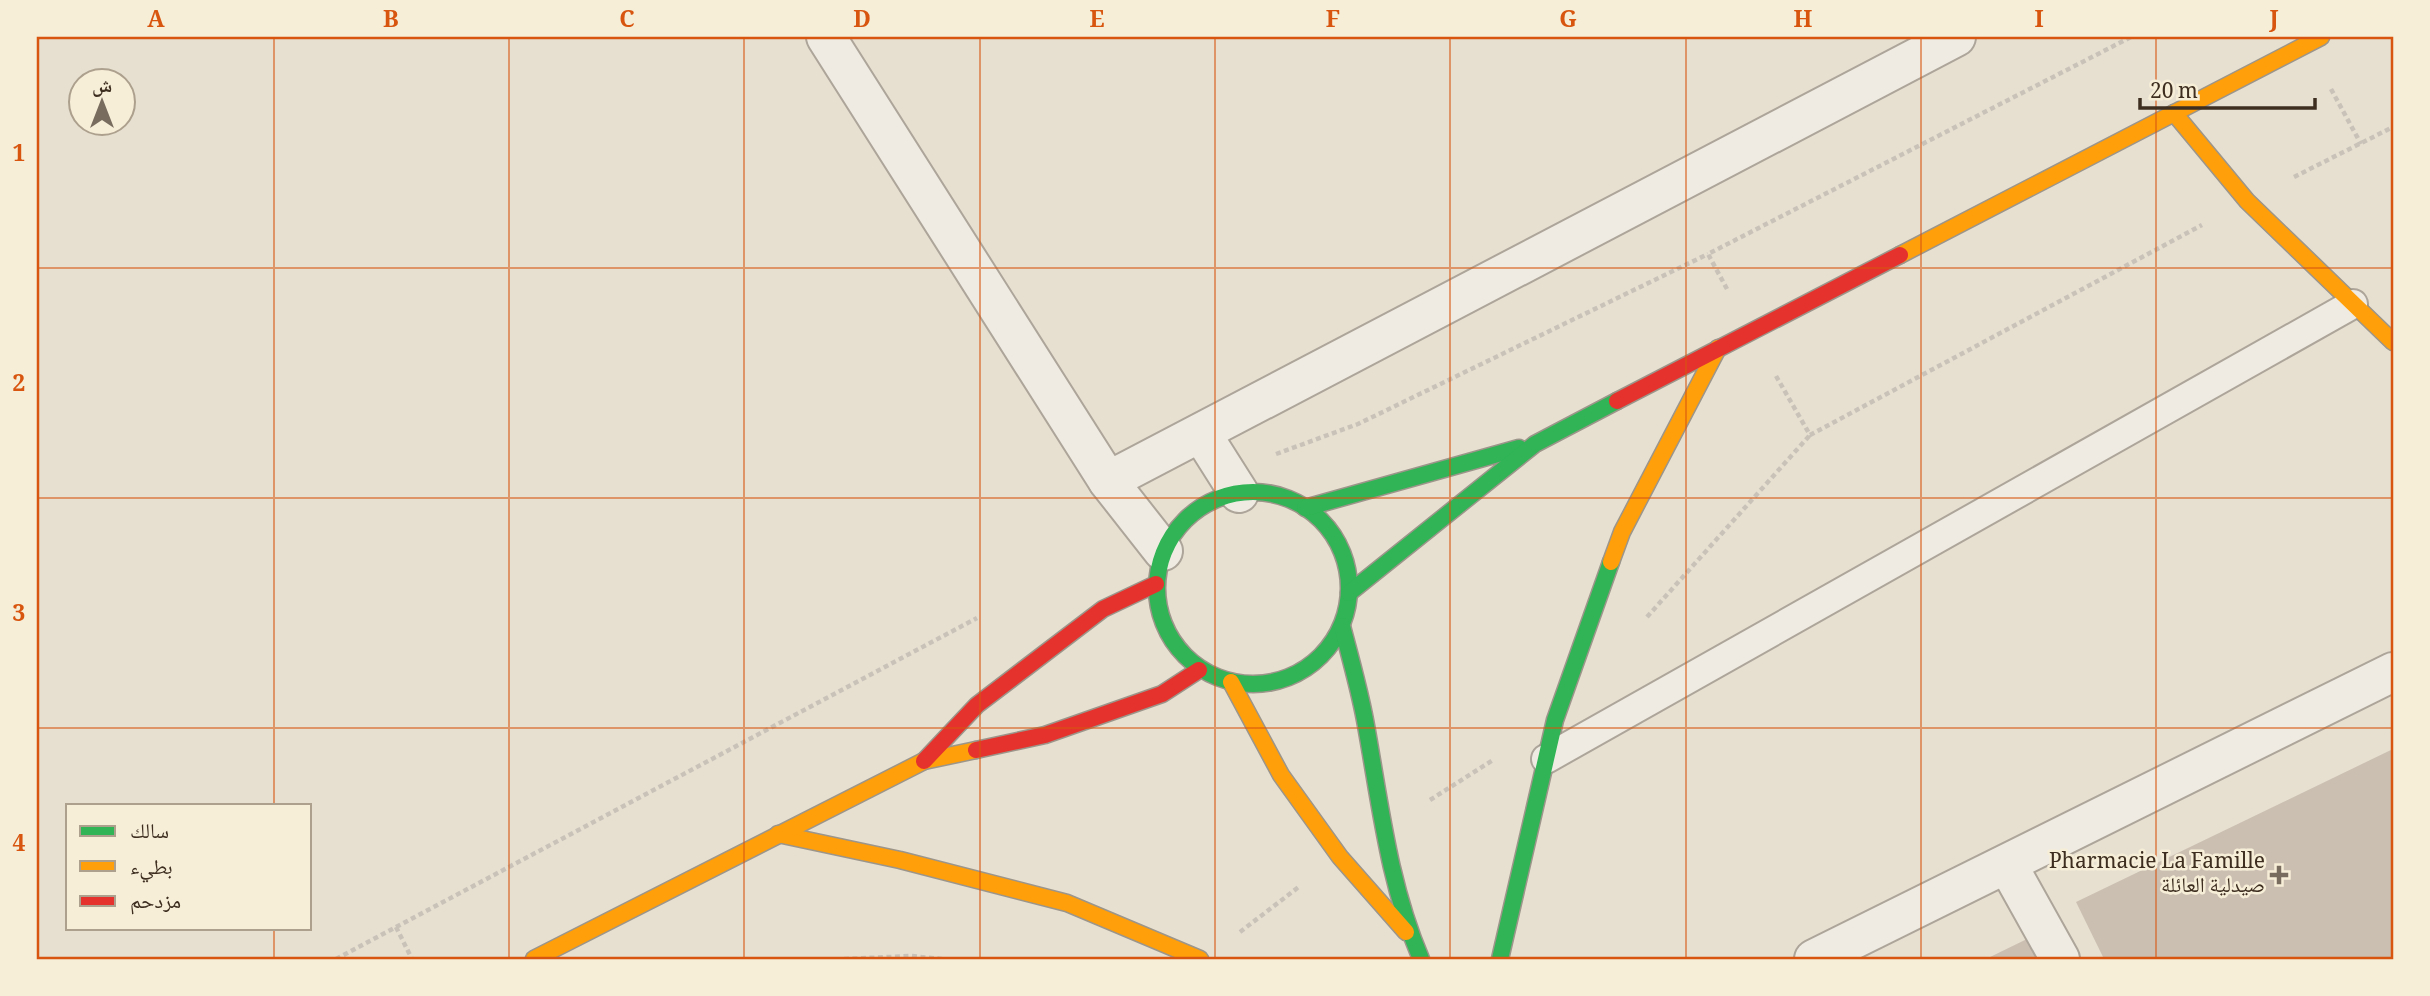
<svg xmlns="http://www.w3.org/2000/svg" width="2430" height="996" font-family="Georgia,'Noto Naskh Arabic',serif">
	<rect width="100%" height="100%" fill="#e7e0d1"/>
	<!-- building -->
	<g fill="#cbbfb2">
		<path d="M 2393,749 L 2393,959 L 2104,959 L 2076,902 Z"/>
		<path d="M 2029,938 L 2040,959 L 1986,959 Z"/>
	</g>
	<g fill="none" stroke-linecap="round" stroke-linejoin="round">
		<defs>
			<path id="lane" d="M 1546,759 L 2353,304"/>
			<g id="street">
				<path d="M 826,37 L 1108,481 L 1163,551"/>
				<path d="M 1201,433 L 1239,493"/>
				<path d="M 1108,481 L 1956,37"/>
				<path d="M 2007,864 L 2060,959"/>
				<path d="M 1814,959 L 2393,672"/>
			</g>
			<g id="fast">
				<circle cx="1253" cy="588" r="96"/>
				<path d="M 1305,508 L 1519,448"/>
				<path d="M 1349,593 L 1535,444 L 1617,401"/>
				<path d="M 1342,626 C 1350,657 1359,688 1365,720 C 1380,801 1388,882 1421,959"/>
				<path d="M 1500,959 L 1555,720 L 1611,562"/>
			</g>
			<g id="slow">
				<path d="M 2174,113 L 2247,201 L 2393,342"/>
				<path d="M 1900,255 L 2321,37"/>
				<path d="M 1611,562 L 1622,532 L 1718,348"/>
				<path d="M 1231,682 L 1281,775 L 1340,857 L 1406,932"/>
				<path d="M 778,834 L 900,860 L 1067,903 L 1200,959"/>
				<path d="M 534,959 L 924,761 L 976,750"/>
			</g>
			<g id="jam">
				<path d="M 1617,401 L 1900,255"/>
				<path d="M 976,750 L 1045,735 L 1162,694 L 1199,670"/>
				<path d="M 924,761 L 977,705 L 1103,609 L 1156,584"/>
			</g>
		</defs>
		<!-- lane casing -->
		<use href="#lane" stroke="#ada599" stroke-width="32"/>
		<!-- street casing -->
		<use href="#street" stroke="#ada599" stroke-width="42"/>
		<!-- fast casing -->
		<use href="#fast" stroke="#9c958a" stroke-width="19"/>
		<!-- slow casing -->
		<use href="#slow" stroke="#9c958a" stroke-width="19"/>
		<!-- jam casing -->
		<use href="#jam" stroke="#9c958a" stroke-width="19"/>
		<!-- path -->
		<g stroke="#c8c2b9" stroke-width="4.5" stroke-dasharray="5 3.5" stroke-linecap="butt">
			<path d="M 2331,89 L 2361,144"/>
			<path d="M 2294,177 L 2393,127"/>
			<path d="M 1727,289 L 1708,254 L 2131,37"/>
			<path d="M 1776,376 L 1810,435 L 2202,225"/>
			<path d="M 1276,454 L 1358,424 L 1708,254"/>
			<path d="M 1647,617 L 1810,435"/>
			<path d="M 1430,800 L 1493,760"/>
			<path d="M 396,927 L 412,959"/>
			<path d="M 1240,932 L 1300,886"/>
			<path d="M 336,959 L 977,618"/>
			<path d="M 844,959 L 911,956 L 942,959"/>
		</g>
		<!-- lane -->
		<use href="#lane" stroke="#efebe3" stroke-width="28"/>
		<!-- street -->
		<use href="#street" stroke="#efebe3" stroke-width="38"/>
		<!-- fast -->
		<use href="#fast" stroke="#30b455" stroke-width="16"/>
		<!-- slow -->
		<use href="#slow" stroke="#ff9f0a" stroke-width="16"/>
		<!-- jam -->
		<use href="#jam" stroke="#e5322d" stroke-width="16"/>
	</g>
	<!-- grid -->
	<path fill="none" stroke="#d7550e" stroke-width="2" stroke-opacity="0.55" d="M 274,37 L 274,805M 509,37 L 509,959M 744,37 L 744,959M 980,37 L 980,959M 1215,37 L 1215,959M 1450,37 L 1450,959M 1686,37 L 1686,959M 1921,37 L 1921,959M 2156,37 L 2156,959M 37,268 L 2393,268M 37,498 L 2393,498M 37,728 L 2393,728M 274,928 L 274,959"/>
	<!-- markers -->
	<path fill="#786c5e" stroke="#f7eed8" stroke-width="2.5" d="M2275.5 864.5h7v7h7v7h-7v7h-7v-7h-7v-7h7z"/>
	<g text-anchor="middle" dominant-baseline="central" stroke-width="5" stroke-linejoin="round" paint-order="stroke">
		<!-- poi labels -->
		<g font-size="21" fill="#3d2e20" stroke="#f7eed8" text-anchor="end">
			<text x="2265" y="863">Pharmacie La Famille<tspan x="2265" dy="24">صيدلية العائلة</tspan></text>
		</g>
	</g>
	<!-- border -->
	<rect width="2430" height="996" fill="none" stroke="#f7eed8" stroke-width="77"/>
	<!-- legend -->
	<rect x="66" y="804" width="245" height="126" fill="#f7eed8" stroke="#ada18e" stroke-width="2"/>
	<rect x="80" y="826" width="35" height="10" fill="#30b455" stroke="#ada18e" stroke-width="2"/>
	<text x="130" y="838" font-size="21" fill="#3d2e20">سالك</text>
	<rect x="80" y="861" width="35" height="10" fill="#ff9f0a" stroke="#ada18e" stroke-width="2"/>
	<text x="130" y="874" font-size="21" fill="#3d2e20">بطيء</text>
	<rect x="80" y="896" width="35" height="10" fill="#e5322d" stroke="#ada18e" stroke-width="2"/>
	<text x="130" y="908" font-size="21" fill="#3d2e20">مزدحم</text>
	<!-- north arrow -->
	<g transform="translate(102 102)"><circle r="33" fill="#f7eed8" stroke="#ada18e" stroke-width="2"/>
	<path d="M0-5L12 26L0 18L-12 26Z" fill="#786c5e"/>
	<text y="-10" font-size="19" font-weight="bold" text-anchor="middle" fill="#3d2e20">ش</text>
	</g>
	<!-- scale -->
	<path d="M2140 98v10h175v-10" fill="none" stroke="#3d2e20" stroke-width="3.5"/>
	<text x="2150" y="98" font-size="21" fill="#3d2e20" stroke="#f7eed8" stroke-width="5" paint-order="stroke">20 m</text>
	<rect x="38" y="38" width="2354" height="920" fill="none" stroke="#d7550e" stroke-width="2.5"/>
	<g font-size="23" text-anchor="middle" font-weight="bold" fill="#d7550e">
		<text x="156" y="27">A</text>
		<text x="391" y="27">B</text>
		<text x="627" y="27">C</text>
		<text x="862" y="27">D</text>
		<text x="1097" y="27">E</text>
		<text x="1333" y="27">F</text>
		<text x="1568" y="27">G</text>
		<text x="1803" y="27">H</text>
		<text x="2039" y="27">I</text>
		<text x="2274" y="27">J</text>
		<text x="19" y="161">1</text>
		<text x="19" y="391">2</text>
		<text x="19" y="621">3</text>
		<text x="19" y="851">4</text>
	</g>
</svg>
